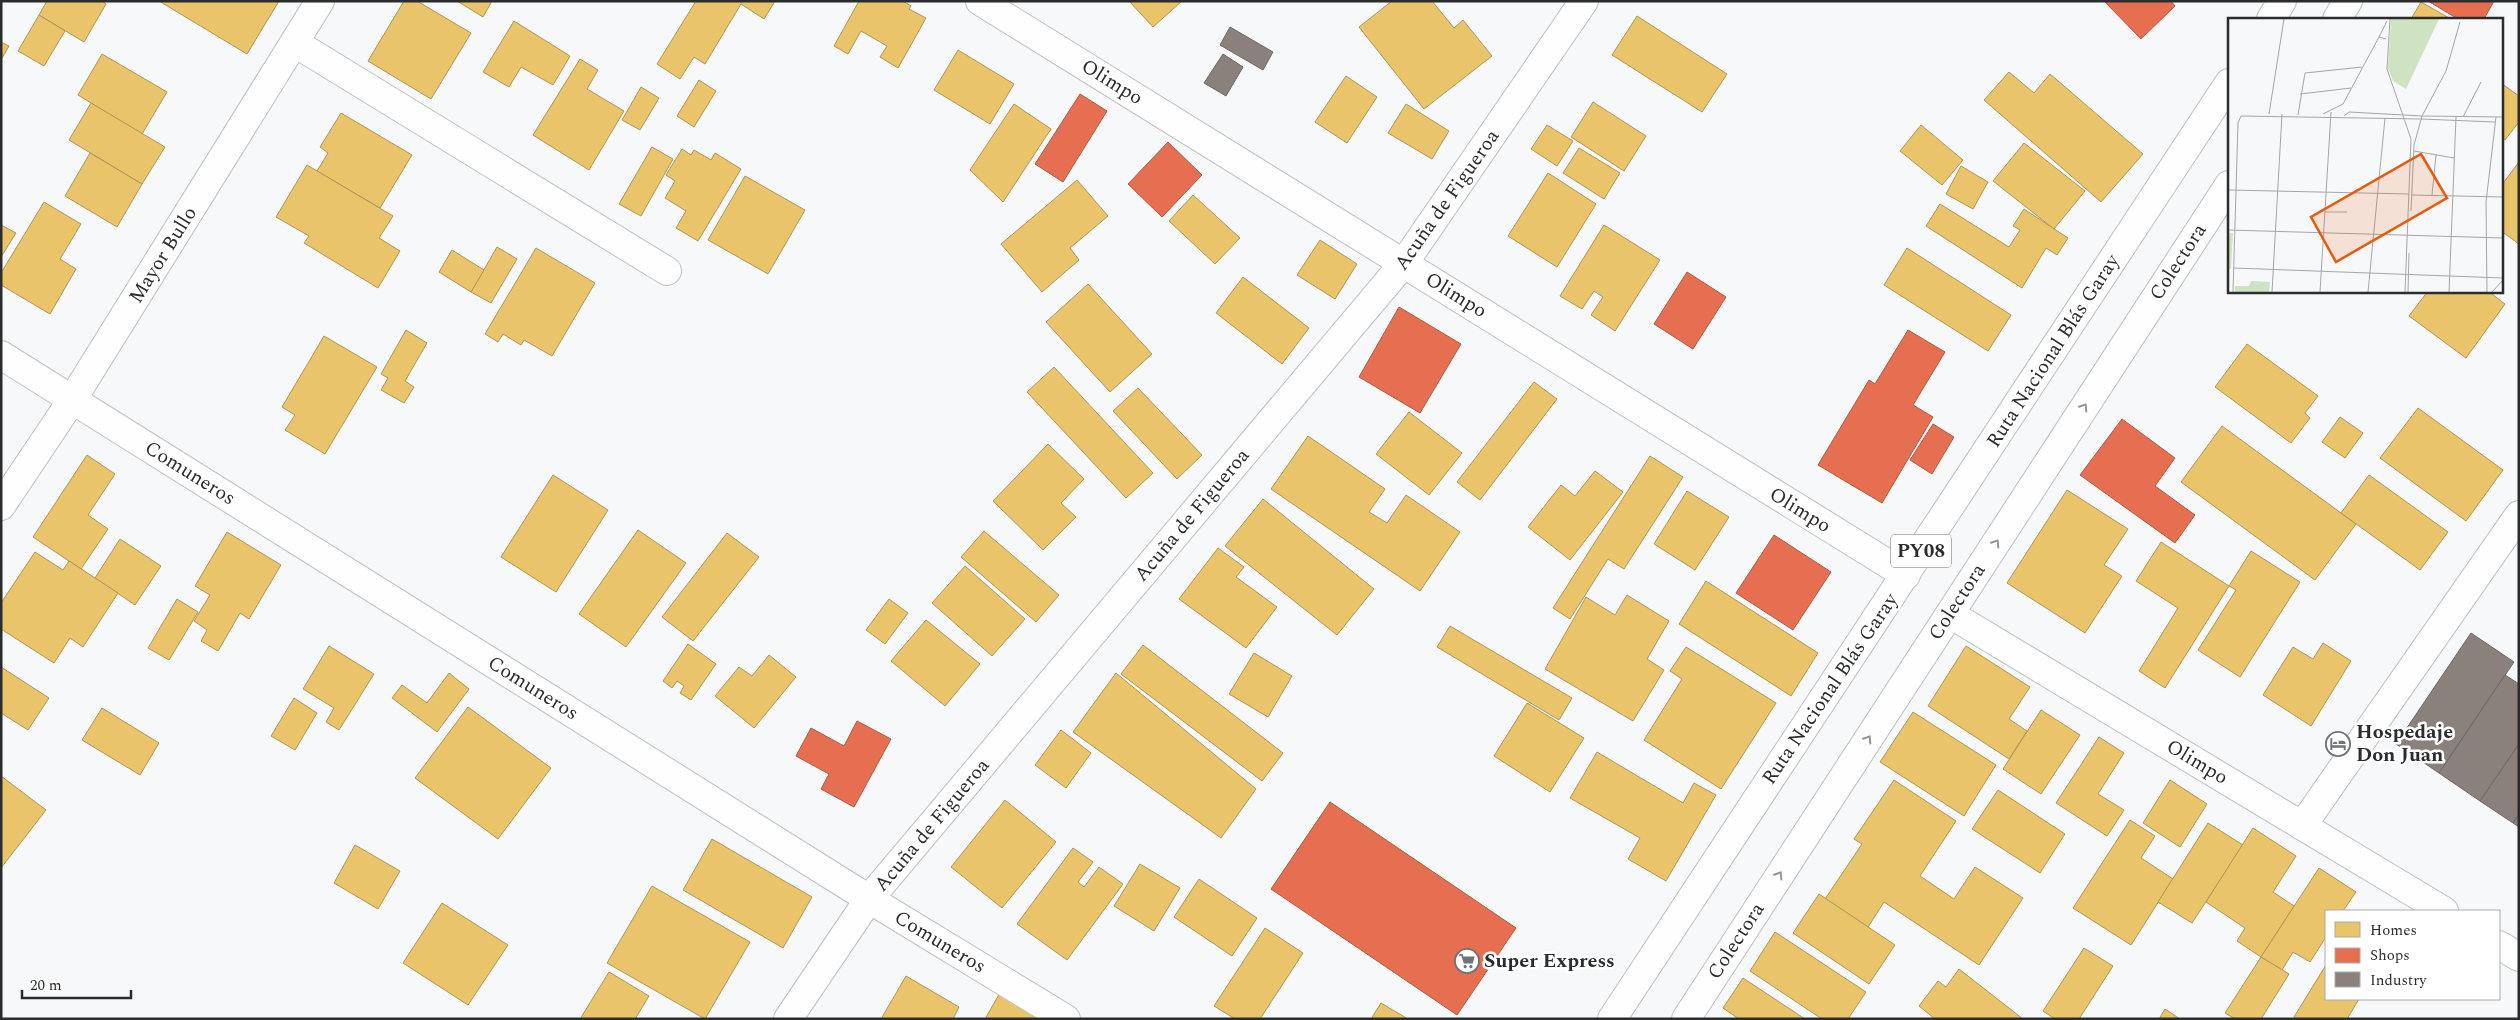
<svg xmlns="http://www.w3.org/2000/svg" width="2520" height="1020" font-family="Spectral,serif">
	<rect width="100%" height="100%" fill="#f7f8f9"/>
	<!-- homes -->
	<g fill="#e9c46a" stroke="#b09658">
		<path d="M 47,1 L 102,1 L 106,4 L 84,42 L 39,15 Z"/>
		<path d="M 159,1 L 279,1 L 247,54 Z"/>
		<path d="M 404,1 L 417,1 L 471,33 L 431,99 L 368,61 Z"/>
		<path d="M 457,1 L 492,1 L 483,17 Z"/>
		<path d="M 696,1 L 775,1 L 764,19 L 741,4 L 705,64 L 694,57 L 680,79 L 657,64 Z"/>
		<path d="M 859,1 L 903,1 L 911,6 L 909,9 L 926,18 L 898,68 L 880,57 L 887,46 L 861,31 L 848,54 L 834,46 Z"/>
		<path d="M 1129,1 L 1182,1 L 1153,27 Z"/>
		<path d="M 1392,1 L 1432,1 L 1454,28 L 1463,20 L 1492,56 L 1424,109 L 1359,27 Z"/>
		<path d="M 2421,2 L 2451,19 L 2411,19 Z"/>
		<path d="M 39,15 L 65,31 L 44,66 L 18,51 Z"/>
		<path d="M 1637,16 L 1727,74 L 1702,112 L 1612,55 Z"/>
		<path d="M 514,21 L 570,56 L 553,85 L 521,67 L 509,87 L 483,72 Z"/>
		<path d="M 1,42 L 9,46 L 1,60 Z"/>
		<path d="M 958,50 L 1014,84 L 990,124 L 934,90 Z"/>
		<path d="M 102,54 L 167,92 L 142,134 L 78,95 Z"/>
		<path d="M 580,59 L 598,70 L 587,89 L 624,111 L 589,170 L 533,135 Z"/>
		<path d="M 2009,72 L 2034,93 L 2050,74 L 2143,154 L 2101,202 L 1984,100 Z"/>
		<path d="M 1346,76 L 1377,97 L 1347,143 L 1315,122 Z"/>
		<path d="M 699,80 L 716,91 L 694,127 L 677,116 Z"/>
		<path d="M 2501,83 L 2519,96 L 2519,122 L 2505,140 L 2501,138 Z"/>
		<path d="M 641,87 L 659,98 L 640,130 L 622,120 Z"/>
		<path d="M 1593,102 L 1646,136 L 1624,171 L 1571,137 Z"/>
		<path d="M 91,103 L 165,147 L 142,184 L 69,140 Z"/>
		<path d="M 1014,104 L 1051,129 L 1003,202 L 970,170 Z"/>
		<path d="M 1406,104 L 1449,131 L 1432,159 L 1388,133 Z"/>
		<path d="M 341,113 L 412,155 L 380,208 L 317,171 L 328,153 L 320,147 Z"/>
		<path d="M 1547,125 L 1573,141 L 1557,166 L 1531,149 Z"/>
		<path d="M 1921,125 L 1963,160 L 1942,185 L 1900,151 Z"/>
		<path d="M 2024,143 L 2085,191 L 2054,229 L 1993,181 Z"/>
		<path d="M 652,147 L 673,159 L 641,216 L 619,204 Z"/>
		<path d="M 1579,148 L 1620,173 L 1604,199 L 1563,173 Z"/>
		<path d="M 682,149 L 691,155 L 694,150 L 711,160 L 715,153 L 741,169 L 698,241 L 676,228 L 686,211 L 665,198 L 675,181 L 666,175 Z"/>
		<path d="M 90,153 L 142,184 L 117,227 L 65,196 Z"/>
		<path d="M 2519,162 L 2519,244 L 2501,231 L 2501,186 Z"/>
		<path d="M 307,165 L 393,216 L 379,238 L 400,251 L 378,288 L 304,243 L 309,236 L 276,217 Z"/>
		<path d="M 1961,166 L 1988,182 L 1973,209 L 1946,194 Z"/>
		<path d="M 1548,173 L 1596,204 L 1557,267 L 1508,236 Z"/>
		<path d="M 745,176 L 805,210 L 768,274 L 708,240 Z"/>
		<path d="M 1077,180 L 1108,216 L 1070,248 L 1079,260 L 1042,292 L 1001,244 Z"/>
		<path d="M 1193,195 L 1240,238 L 1215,264 L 1169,221 Z"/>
		<path d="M 44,202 L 81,224 L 60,259 L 76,269 L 50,314 L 1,285 L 1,273 Z"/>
		<path d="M 1940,204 L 2009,247 L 2020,230 L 2013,226 L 2024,209 L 2068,238 L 2057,255 L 2046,248 L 2022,288 L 1926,226 Z"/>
		<path d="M 1,225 L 16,233 L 1,257 Z"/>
		<path d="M 1604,225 L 1660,260 L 1615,331 L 1591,315 L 1603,297 L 1594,291 L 1582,309 L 1560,296 Z"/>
		<path d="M 1320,240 L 1357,264 L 1335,299 L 1297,275 Z"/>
		<path d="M 497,247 L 517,259 L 491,303 L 471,292 Z"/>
		<path d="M 536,248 L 595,283 L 552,356 L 524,340 L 521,345 L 503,334 L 498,342 L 485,334 Z"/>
		<path d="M 1907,248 L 2011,315 L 1988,351 L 1884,285 Z"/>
		<path d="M 452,250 L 484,270 L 471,292 L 439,272 Z"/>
		<path d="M 1243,277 L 1309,328 L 1282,364 L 1216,313 Z"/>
		<path d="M 1088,284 L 1152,354 L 1110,392 L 1046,322 Z"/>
		<path d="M 2428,291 L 2488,291 L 2505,304 L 2466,358 L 2409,316 Z"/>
		<path d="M 406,330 L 427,343 L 405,381 L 414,387 L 404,403 L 381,390 L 388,378 L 381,374 Z"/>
		<path d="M 324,336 L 377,367 L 325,454 L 285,430 L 295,415 L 282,407 Z"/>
		<path d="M 2247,344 L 2318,396 L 2305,413 L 2310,418 L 2291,443 L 2215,387 Z"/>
		<path d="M 1054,367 L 1153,473 L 1126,498 L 1027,392 Z"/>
		<path d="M 1534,382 L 1557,399 L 1480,500 L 1457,482 Z"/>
		<path d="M 1138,388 L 1202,455 L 1177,479 L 1113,411 Z"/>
		<path d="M 2418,408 L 2503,470 L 2466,521 L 2380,458 Z"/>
		<path d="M 1409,412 L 1462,453 L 1429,495 L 1376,454 Z"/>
		<path d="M 2340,417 L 2363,433 L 2345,458 L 2322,442 Z"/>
		<path d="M 2222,426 L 2356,524 L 2315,580 L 2181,482 Z"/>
		<path d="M 1308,436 L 1385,489 L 1369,512 L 1387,523 L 1406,495 L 1460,532 L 1420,591 L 1271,489 Z"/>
		<path d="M 1048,444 L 1084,479 L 1061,503 L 1076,517 L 1043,550 L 993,501 Z"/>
		<path d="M 87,455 L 115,474 L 88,515 L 108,529 L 81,569 L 33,537 Z"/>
		<path d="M 1650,456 L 1683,477 L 1624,569 L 1608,559 L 1570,619 L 1553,608 Z"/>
		<path d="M 1595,471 L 1623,492 L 1570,560 L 1528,527 L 1561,485 L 1575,496 Z"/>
		<path d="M 553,475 L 608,510 L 556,592 L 501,557 Z"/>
		<path d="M 2369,475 L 2448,532 L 2420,570 L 2341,513 Z"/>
		<path d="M 2067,490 L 2128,529 L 2104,565 L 2122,576 L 2085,633 L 2007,583 Z"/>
		<path d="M 1687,491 L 1729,517 L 1695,570 L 1654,544 Z"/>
		<path d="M 1263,499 L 1374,589 L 1337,635 L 1225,546 Z"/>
		<path d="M 638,530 L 686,563 L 626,647 L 579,614 Z"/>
		<path d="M 984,531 L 1059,595 L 1036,622 L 961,557 Z"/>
		<path d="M 227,532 L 281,565 L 249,619 L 240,613 L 218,651 L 201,641 L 207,630 L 194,621 L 210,595 L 195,586 Z"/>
		<path d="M 727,533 L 759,557 L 693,641 L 662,617 Z"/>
		<path d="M 120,539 L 161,566 L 135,605 L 95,578 Z"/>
		<path d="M 2161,542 L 2229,586 L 2165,688 L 2139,671 L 2178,608 L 2136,581 Z"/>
		<path d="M 1218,548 L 1244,567 L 1236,577 L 1277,607 L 1246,648 L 1179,599 Z"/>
		<path d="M 2251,551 L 2300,582 L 2240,677 L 2198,650 L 2236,590 L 2229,586 Z"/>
		<path d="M 35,552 L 63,570 L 69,561 L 118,593 L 83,647 L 70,638 L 54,663 L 1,629 L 1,603 Z"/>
		<path d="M 965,566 L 1025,619 L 992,656 L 932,603 Z"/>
		<path d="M 1706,581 L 1818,653 L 1791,696 L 1679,624 Z"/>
		<path d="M 1627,595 L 1669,621 L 1647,659 L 1664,670 L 1633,721 L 1545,669 L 1586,597 L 1615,615 Z"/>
		<path d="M 177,599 L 198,612 L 169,660 L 148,648 Z"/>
		<path d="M 889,599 L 908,613 L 885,644 L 866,630 Z"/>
		<path d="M 926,620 L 980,664 L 945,706 L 891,661 Z"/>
		<path d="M 1450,626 L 1572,698 L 1559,720 L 1437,647 Z"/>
		<path d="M 2323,643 L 2351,661 L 2311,726 L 2263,695 L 2293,647 L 2313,659 Z"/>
		<path d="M 688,644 L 716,664 L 691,700 L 680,693 L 684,686 L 677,681 L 672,688 L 663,681 Z"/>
		<path d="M 1143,645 L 1283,753 L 1262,781 L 1121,674 Z"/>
		<path d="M 329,646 L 374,674 L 339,730 L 326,722 L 334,708 L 303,689 Z"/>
		<path d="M 1966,646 L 2030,687 L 2009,719 L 2027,731 L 2009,759 L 1928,706 Z"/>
		<path d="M 1686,647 L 1776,703 L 1721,789 L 1644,740 L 1682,679 L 1670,671 Z"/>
		<path d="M 1254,653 L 1292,676 L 1268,717 L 1229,694 Z"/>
		<path d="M 769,655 L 796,677 L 754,728 L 715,696 L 739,667 L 752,676 Z"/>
		<path d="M 1,667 L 49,698 L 28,730 L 1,713 Z"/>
		<path d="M 449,673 L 469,689 L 437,732 L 392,698 L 402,685 L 427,703 Z"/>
		<path d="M 1116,673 L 1256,789 L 1221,838 L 1073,732 Z"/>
		<path d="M 294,698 L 317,713 L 295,750 L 271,736 Z"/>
		<path d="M 1527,703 L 1584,738 L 1550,792 L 1494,756 Z"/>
		<path d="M 468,707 L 551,768 L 498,839 L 415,778 Z"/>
		<path d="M 102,708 L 159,743 L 140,775 L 82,740 Z"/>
		<path d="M 2041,710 L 2080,735 L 2041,794 L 2003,769 Z"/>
		<path d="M 1913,712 L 1996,765 L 1964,816 L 1880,762 Z"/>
		<path d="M 1061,730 L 1091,753 L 1066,788 L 1035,765 Z"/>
		<path d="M 2099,737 L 2124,753 L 2098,794 L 2124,810 L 2107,836 L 2056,803 Z"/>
		<path d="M 1597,752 L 1683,803 L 1694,783 L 1716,795 L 1666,881 L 1628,859 L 1640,838 L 1570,798 Z"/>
		<path d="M 1,776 L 46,810 L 1,868 Z"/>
		<path d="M 1894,780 L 1956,821 L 1920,876 L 1954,899 L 1975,867 L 2023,898 L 1979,965 L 1884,902 L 1868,927 L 1825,899 L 1862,844 L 1854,839 Z"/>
		<path d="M 2170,780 L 2207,804 L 2180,847 L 2143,823 Z"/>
		<path d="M 1998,790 L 2065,834 L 2040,873 L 1972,829 Z"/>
		<path d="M 1005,800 L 1056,842 L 1002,908 L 951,867 Z"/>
		<path d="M 2130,820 L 2155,836 L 2141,858 L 2173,879 L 2131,945 L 2073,908 Z"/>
		<path d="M 2208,823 L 2243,845 L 2192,923 L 2158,902 Z"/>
		<path d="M 2253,828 L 2296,856 L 2273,892 L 2294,906 L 2261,957 L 2237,941 L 2245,928 L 2206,902 Z"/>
		<path d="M 712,839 L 812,897 L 783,948 L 683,890 Z"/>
		<path d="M 355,845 L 400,871 L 378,909 L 334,883 Z"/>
		<path d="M 1073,848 L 1093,862 L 1078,882 L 1084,887 L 1099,867 L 1123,884 L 1067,960 L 1017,924 Z"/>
		<path d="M 1140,864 L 1180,888 L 1154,931 L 1114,906 Z"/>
		<path d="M 2319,868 L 2356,892 L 2343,911 L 2326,911 L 2326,937 L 2310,962 L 2293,952 L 2282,970 L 2261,957 Z"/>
		<path d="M 1199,879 L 1257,918 L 1232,956 L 1174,917 Z"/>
		<path d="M 652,886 L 750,942 L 705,1019 L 607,963 Z"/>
		<path d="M 1819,894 L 1895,945 L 1869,984 L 1793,933 Z"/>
		<path d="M 442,903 L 508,945 L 468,1005 L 403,963 Z"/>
		<path d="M 1265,928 L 1303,953 L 1260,1019 L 1235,1019 L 1214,1006 Z"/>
		<path d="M 1775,932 L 1866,992 L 1848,1019 L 1822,1019 L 1750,971 Z"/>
		<path d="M 2084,948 L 2113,966 L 2079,1019 L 2055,1019 L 2043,1011 Z"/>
		<path d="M 2261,957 L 2289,974 L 2261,1019 L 2235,1019 L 2225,1013 Z"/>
		<path d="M 2326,965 L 2326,999 L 2359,999 L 2347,1019 L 2298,1019 L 2294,1017 Z"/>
		<path d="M 1959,969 L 2023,1019 L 1935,1019 L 1919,1006 L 1938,981 L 1946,987 Z"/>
		<path d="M 609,972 L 649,996 L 635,1019 L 580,1019 Z"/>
		<path d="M 906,976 L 959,1007 L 953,1019 L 881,1019 Z"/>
		<path d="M 1743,978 L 1805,1019 L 1739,1019 L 1723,1008 Z"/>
		<path d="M 1001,991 L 1049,1019 L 985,1019 Z"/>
		<path d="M 1381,1003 L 1408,1019 L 1371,1019 Z"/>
		<path d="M 2165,1009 L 2180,1019 L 2159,1019 Z"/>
	</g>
	<!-- shops -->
	<g fill="#e76f51" stroke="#af5b46">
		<path d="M 2104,1 L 2171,1 L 2175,6 L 2141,39 Z"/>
		<path d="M 2428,1 L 2494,1 L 2484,19 L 2458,19 Z"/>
		<path d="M 1080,94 L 1107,111 L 1063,182 L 1035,164 Z"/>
		<path d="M 1168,142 L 1202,175 L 1162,217 L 1128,184 Z"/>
		<path d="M 1687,272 L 1726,297 L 1693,349 L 1654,324 Z"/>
		<path d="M 1399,307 L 1461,344 L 1420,413 L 1359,377 Z"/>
		<path d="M 1908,330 L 1945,352 L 1913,405 L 1933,417 L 1882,503 L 1818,465 L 1869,380 L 1875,384 Z"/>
		<path d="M 2122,419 L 2175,458 L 2155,486 L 2195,515 L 2175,543 L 2080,475 Z"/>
		<path d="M 1933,424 L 1954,437 L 1932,474 L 1910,460 Z"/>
		<path d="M 1774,535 L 1831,572 L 1793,630 L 1736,593 Z"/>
		<path d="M 857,721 L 891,739 L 854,807 L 821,789 L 829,774 L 796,756 L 811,728 L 844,746 Z"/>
		<path d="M 1330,802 L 1516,928 L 1457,1015 L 1271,889 Z"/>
	</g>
	<!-- industry -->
	<g fill="#8a817c" stroke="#6e6864">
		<path d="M 1230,27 L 1273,52 L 1263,70 L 1220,45 Z"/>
		<path d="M 1223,54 L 1243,67 L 1226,96 L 1204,83 Z"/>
		<path d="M 2471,633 L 2514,662 L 2439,773 L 2396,744 Z"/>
		<path d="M 2505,675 L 2519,684 L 2519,744 L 2480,801 L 2439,773 Z"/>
		<path d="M 2519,744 L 2519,814 L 2513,823 L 2480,801 Z"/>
		<path d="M 2519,814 L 2519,827 L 2513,823 Z"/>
	</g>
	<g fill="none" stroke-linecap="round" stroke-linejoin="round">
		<defs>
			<g id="minor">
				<path d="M 980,1 L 1906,575"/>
				<path d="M 295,43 L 667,271"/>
				<path d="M 1,355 L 869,899 L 1066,1019"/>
				<path d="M 1,506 L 72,400 L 320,1"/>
				<path d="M 1950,614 L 2444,911"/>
				<path d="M 2302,826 L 2519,515"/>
				<path d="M 2499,945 L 2519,957"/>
				<path d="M 788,1019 L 869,899 L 1404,263 L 1584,1"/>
			</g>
			<g id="major">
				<path d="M 2337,19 L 2348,1"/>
				<path d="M 1686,1019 L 2229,185"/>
			</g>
			<g id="highway">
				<path d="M 2271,19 L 2282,1"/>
				<path d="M 1612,1019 L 2229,83"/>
			</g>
		</defs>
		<!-- minor casing -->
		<use href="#minor" stroke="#bfc0c1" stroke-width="30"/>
		<!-- major casing -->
		<use href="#major" stroke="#bfc0c1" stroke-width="30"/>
		<!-- highway casing -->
		<use href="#highway" stroke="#bfc0c1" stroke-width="30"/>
		<!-- minor -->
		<use href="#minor" stroke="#fefefe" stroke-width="28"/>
		<!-- major -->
		<use href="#major" stroke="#fefefe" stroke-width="28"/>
		<!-- highway -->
		<use href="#highway" stroke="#fefefe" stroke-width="28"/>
	</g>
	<!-- one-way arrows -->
	<defs><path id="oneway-chevron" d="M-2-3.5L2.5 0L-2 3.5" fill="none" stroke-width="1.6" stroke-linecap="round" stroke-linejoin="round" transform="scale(1.25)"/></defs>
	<g stroke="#949596">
		<use href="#oneway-chevron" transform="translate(2084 407) rotate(-57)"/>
		<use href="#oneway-chevron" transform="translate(1996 543) rotate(-57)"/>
		<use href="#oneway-chevron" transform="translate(1868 739) rotate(-57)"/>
		<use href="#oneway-chevron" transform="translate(1779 875) rotate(-57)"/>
	</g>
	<!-- icons -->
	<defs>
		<symbol id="hotel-ring" viewBox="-11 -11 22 22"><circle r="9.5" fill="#fff" stroke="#727374" stroke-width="1.5"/><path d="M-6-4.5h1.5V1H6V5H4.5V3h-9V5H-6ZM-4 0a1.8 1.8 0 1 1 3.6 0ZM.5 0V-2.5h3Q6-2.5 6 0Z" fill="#727374"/></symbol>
		<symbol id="supermarket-ring" viewBox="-11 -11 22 22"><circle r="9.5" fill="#fff" stroke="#727374" stroke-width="1.5"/><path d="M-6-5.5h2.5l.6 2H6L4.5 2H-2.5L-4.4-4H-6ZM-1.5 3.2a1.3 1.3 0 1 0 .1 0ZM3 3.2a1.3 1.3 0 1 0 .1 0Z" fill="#727374"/></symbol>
	</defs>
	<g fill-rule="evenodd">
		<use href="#hotel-ring" x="2324" y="730" width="28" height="28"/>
		<use href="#supermarket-ring" x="1453" y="947" width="28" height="28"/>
	</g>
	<g text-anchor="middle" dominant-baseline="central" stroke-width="5" stroke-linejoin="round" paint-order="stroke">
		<!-- shield labels -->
		<rect fill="#fff" stroke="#6b6b6c" stroke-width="1" x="1891" y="534.5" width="60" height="33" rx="4"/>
		<g font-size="19" font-weight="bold" fill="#2b2c2d">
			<text x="1921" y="551">PY08</text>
		</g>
		<!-- street labels -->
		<g font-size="20" fill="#2b2c2d" stroke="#fff">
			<text transform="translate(1112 82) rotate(32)">Olimpo</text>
			<text transform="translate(1447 200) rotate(-55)">Acuña de Figueroa</text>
			<text transform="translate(163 255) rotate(-58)">Mayor Bullo</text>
			<text transform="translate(2178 262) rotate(-57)">Colectora</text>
			<text transform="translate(1456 295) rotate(32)">Olimpo</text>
			<text transform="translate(2053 351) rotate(-57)">Ruta Nacional Blás Garay</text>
			<text transform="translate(190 473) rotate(32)">Comuneros</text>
			<text transform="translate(1800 510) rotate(32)">Olimpo</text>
			<text transform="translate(1192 515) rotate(-50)">Acuña de Figueroa</text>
			<text transform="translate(1957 602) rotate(-57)">Colectora</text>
			<text transform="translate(533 688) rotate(32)">Comuneros</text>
			<text transform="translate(1830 689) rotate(-56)">Ruta Nacional Blás Garay</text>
			<text transform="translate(2197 762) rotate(31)">Olimpo</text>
			<text transform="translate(932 825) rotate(-50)">Acuña de Figueroa</text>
			<text transform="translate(1736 941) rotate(-57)">Colectora</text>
			<text transform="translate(940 942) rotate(31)">Comuneros</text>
		</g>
		<!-- poi labels -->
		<g font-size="20" font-weight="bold" fill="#2b2c2d" stroke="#fff" text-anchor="start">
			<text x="2356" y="732">Hospedaje<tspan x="2356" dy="23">Don Juan</tspan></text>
			<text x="1484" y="961">Super Express</text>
		</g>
	</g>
	<!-- overview -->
	<g transform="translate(2228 18)">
		<rect width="275" height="275" fill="#f7f8f9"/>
		<path d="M 163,1 L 211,1 L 178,71 L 165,63 L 160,50 ZM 0,215 L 5,215 L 3,251 L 0,250 ZM 23,263 L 42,264 L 41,274 L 7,274 L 7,268 L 21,268 Z" fill="#cee3c1"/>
		<path fill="none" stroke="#a5a6a7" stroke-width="1" d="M 162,1 L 159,51 L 183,121 L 177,274M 232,4 L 218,53 L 194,98 L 275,99M 151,19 L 159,3M 72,76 L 123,70M 41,96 L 56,1M 95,96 L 115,86 L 151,19 L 158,21M 70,97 L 77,55 L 134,49M 116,98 L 121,94 L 194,98 L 186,127 L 183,193M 235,99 L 253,64M 193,101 L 267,104M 186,133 L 226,140M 0,172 L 181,176M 184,177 L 275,179M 204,177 L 208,137M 97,194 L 119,194M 0,212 L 275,220M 6,250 L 275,260M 5,274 L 10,105 L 13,98 L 193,101M 44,274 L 54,96M 92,274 L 103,94M 140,274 L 157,100M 180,274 L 181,235M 221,274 L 228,99M 259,274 L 258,184 L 268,99M 264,274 L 275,262"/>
		<path fill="#e8590c" fill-opacity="0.15" stroke="#e8590c" stroke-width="2.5" d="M 193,136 L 219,180 L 108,244 L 83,199 Z"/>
		<rect width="275" height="275" fill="none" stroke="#2b2c2d" stroke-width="2.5"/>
	</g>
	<!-- border -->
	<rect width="2520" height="1020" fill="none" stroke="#2b2c2d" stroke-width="5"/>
	<!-- legend -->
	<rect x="2325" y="910" width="175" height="90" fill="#ffffff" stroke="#aaabab"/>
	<rect x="2335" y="922" width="25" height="15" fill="#e9c46a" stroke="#aaabab"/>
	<text x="2370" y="935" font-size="15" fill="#2b2c2d">Homes</text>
	<rect x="2335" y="948" width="25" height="15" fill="#e76f51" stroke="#aaabab"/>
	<text x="2370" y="960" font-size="15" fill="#2b2c2d">Shops</text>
	<rect x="2335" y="972" width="25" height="15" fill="#8a817c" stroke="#aaabab"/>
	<text x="2370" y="985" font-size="15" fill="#2b2c2d">Industry</text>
	<!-- scale -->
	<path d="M22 990v8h109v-8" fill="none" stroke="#2b2c2d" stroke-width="2.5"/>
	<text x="30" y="990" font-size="15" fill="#2b2c2d" stroke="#ffffff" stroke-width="4" paint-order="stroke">20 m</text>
</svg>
